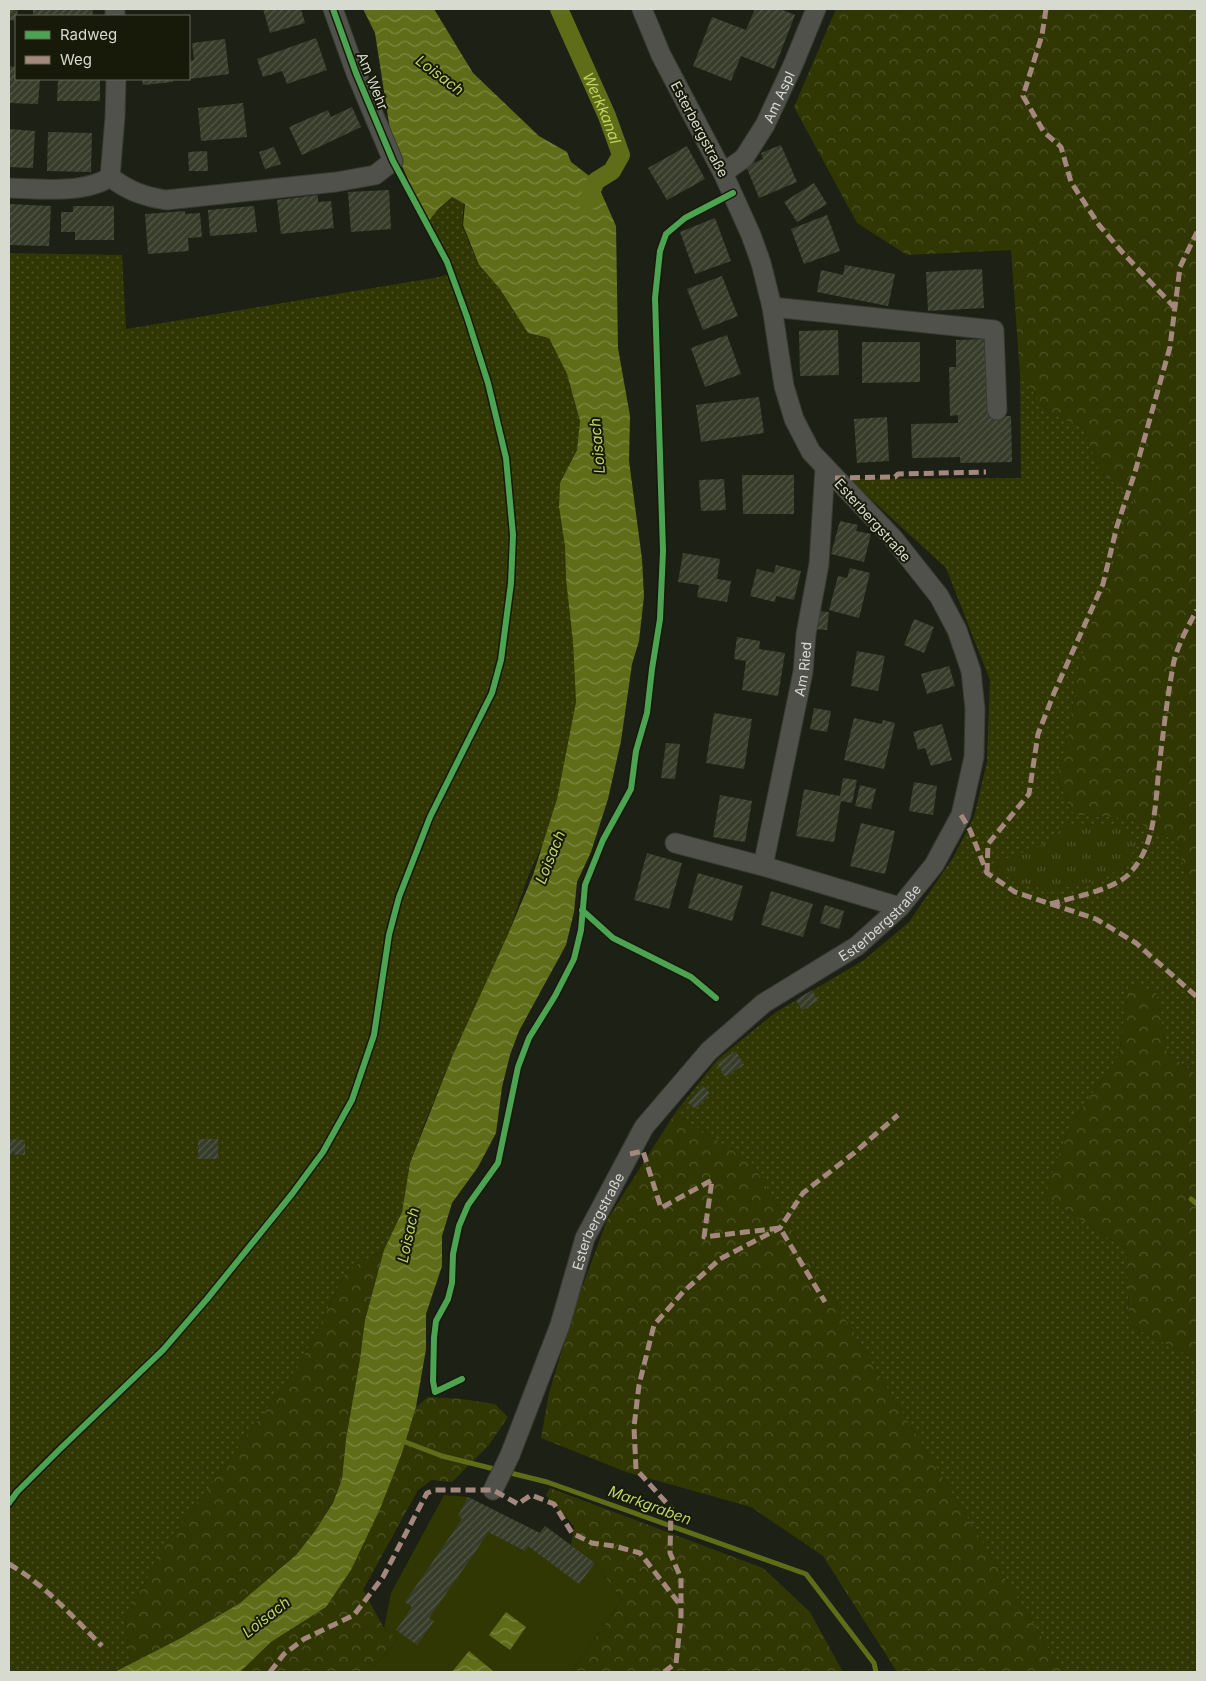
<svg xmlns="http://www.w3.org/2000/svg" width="1206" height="1681" font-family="Inter,sans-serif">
	<defs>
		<pattern id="grass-dots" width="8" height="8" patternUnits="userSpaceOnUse" patternTransform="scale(1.25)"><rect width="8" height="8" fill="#303703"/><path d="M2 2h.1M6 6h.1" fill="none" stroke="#4d5327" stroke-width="1.8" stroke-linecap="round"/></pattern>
		<pattern id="forest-crowns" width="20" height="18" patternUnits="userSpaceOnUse" patternTransform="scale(1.25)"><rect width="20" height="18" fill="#303703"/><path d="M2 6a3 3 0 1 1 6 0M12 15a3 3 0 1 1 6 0" fill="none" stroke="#4d5327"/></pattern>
		<pattern id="park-tufts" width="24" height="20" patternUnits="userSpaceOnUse" patternTransform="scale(1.25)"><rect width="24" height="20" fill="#303703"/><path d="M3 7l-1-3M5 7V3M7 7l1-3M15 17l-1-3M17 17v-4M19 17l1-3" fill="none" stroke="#4d5327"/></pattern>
		<pattern id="water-waves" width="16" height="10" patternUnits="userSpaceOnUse" patternTransform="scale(1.25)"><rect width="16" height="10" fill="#606d18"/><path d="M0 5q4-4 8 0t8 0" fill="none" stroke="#7d8843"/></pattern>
		<pattern id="building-hatch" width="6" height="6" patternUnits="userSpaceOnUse" patternTransform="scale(1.25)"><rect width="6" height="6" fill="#383c2a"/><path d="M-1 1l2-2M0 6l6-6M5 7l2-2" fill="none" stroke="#545848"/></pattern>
	</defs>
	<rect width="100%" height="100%" fill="#1d2015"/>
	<!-- grass -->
	<g fill="url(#grass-dots)">
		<path d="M 451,197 L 464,203 L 462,225 L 479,266 L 500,289 L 528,333 L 549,338 L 567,374 L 580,421 L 577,450 L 560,483 L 559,507 L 565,546 L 566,580 L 573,642 L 576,702 L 557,799 L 543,844 L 529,874 L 509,932 L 452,1057 L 426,1120 L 410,1163 L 402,1212 L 384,1250 L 347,1270 L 300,1364 L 166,1545 L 125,1619 L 130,1665 L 115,1672 L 9,1672 L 9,253 L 122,255 L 126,329 L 439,277 L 449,274 L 447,262 L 426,223 L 439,208 Z"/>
		<path d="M 1020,374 L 1048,412 L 1084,428 L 1099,470 L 1134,500 L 1112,572 L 1089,629 L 1075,685 L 1070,729 L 1057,778 L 1074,815 L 1128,818 L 1176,841 L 1197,909 L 1197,1075 L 1167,1053 L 1156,992 L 1129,984 L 1119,1055 L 1069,1127 L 1044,1196 L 1127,1250 L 1129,1325 L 1197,1360 L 1197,1393 L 1189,1430 L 1197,1477 L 1197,1672 L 1063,1672 L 865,1352 L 752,1163 L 675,1113 L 718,1059 L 776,1012 L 864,960 L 909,922 L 953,858 L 974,817 L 987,762 L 990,680 L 946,568 L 849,479 L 1021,478 Z"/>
	</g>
	<!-- forest -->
	<g fill="url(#forest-crowns)">
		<path d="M 836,9 L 1197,9 L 1197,909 L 1176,841 L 1128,818 L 1074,815 L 1057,778 L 1070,729 L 1075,685 L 1089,629 L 1112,572 L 1134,500 L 1099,470 L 1084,428 L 1048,412 L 1020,374 L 1011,250 L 907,255 L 857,223 L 794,107 Z"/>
		<path d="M 1129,984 L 1156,991 L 1167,1053 L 1197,1075 L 1197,1360 L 1129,1325 L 1127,1250 L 1044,1196 L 1069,1127 L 1119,1055 Z"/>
		<path d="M 675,1113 L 752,1163 L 865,1352 L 1063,1672 L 897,1672 L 823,1556 L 751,1507 L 626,1472 L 541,1438 L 549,1393 L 577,1301 L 607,1220 Z"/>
		<path d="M 384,1250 L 365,1320 L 360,1359 L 346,1439 L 342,1479 L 333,1503 L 315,1531 L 296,1555 L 240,1603 L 181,1638 L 130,1665 L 125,1619 L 166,1545 L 300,1364 L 347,1270 Z"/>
		<path d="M 1197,1393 L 1197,1477 L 1189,1430 Z"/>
		<path d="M 428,1397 L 462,1399 L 495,1404 L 508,1417 L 488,1446 L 452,1482 L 432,1480 L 418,1490 L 363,1590 L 384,1628 L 398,1640 L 369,1672 L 240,1672 L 271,1642 L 326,1607 L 351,1570 L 380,1509 L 402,1453 L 416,1407 Z"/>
		<path d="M 550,1488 L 763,1568 L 810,1612 L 843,1672 L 571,1672 L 622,1600 L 595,1563 L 571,1545 L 574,1526 L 546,1495 Z"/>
	</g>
	<!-- park -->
	<path fill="url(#park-tufts)" d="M 1068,825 L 1123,825 L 1139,841 L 1126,863 L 1104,879 L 1048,891 L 1002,875 L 992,864 L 1040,846 Z"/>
	<!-- pitch -->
	<path fill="#303703" d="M 444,1495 L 468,1497 L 539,1533 L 545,1526 L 595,1563 L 622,1600 L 571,1672 L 369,1672 L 398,1640 L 384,1628 L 391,1593 Z"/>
	<!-- water -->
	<g fill="url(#water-waves)">
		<path d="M 363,9 L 434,9 L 473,73 L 539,136 L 567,152 L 571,162 L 596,181 L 616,226 L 618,348 L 630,416 L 629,461 L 642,559 L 644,596 L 639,641 L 632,664 L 621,741 L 608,799 L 591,852 L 577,882 L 574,912 L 566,945 L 519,1031 L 510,1055 L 502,1087 L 496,1133 L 478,1167 L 452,1203 L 442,1236 L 442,1266 L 426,1314 L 426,1349 L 416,1407 L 402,1453 L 380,1509 L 351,1570 L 326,1607 L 271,1642 L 240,1672 L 115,1672 L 181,1638 L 240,1603 L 296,1555 L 315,1531 L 333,1503 L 342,1479 L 346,1439 L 360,1359 L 365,1320 L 384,1250 L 402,1212 L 410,1163 L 452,1057 L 509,932 L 533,875 L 557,799 L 576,702 L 573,642 L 566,580 L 565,546 L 559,507 L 560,483 L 577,450 L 580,421 L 567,374 L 549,338 L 528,333 L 500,289 L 479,265 L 463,225 L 465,204 L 452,197 L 439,208 L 427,223 L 392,143 L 375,33 Z"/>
		<path d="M 506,1612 L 526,1627 L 510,1650 L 489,1635 Z"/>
		<path d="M 469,1651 L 494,1672 L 452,1672 Z"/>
	</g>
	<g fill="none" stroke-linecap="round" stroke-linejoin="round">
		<!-- stream -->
		<g stroke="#606d18" stroke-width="5">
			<path d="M 1191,1199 L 1197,1204"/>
			<path d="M 400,1440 L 442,1456 L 547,1482 L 806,1574 L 874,1663 L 876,1672"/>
		</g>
		<!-- canal -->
		<path stroke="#606d18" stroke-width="18" id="s1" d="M 559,9 L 607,116 L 621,155 L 612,171 L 596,181 L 587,202"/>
	</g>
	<!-- building -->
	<g fill="url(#building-hatch)">
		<path d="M 9,9 L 18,9 L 16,21 L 9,20 Z"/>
		<path d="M 33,9 L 93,9 L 92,16 L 33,16 Z"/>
		<path d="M 263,9 L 301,9 L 305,23 L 270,33 Z"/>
		<path d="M 755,9 L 780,9 L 795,15 L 774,69 L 741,56 L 731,81 L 693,66 L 712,17 L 746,30 Z"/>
		<path d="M 316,38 L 327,70 L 287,84 L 282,71 L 263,77 L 257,59 Z"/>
		<path d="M 225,39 L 229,74 L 189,79 L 189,61 L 194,60 L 192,43 Z"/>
		<path d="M 9,66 L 16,67 L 16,79 L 40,79 L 38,104 L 9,103 Z"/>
		<path d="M 58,79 L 100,79 L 100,101 L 57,101 Z"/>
		<path d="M 142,79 L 172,79 L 173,82 L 143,85 Z"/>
		<path d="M 243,103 L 247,137 L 201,141 L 198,108 Z"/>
		<path d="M 352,107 L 361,127 L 302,155 L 289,127 L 328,110 L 331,117 Z"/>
		<path d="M 9,129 L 35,131 L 33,168 L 9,167 Z"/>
		<path d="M 48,132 L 92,133 L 91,172 L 47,171 Z"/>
		<path d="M 781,145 L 797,182 L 759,198 L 746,166 L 763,159 L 761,153 Z"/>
		<path d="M 687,146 L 705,179 L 667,200 L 648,168 Z"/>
		<path d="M 274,147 L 281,164 L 265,169 L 259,152 Z"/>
		<path d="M 207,151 L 208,171 L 189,171 L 188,152 Z"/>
		<path d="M 814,183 L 827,204 L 797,222 L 784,202 Z"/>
		<path d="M 389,190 L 391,229 L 351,232 L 348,192 Z"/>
		<path d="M 318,195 L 318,202 L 331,201 L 334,228 L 281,234 L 277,200 Z"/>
		<path d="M 9,204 L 51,206 L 49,246 L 9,245 Z"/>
		<path d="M 73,206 L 114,206 L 114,240 L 75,240 L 75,232 L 61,232 L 61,212 L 73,212 Z"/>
		<path d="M 254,206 L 257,232 L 210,236 L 208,210 Z"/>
		<path d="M 185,211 L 185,214 L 200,213 L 202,237 L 188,238 L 189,251 L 148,254 L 145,214 Z"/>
		<path d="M 827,215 L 840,251 L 804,264 L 791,229 Z"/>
		<path d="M 715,218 L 731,261 L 695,274 L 680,232 Z"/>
		<path d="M 845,265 L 895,274 L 888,306 L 817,292 L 821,270 L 843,275 Z"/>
		<path d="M 982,269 L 984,308 L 928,311 L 926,272 Z"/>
		<path d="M 722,276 L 738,316 L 703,330 L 687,289 Z"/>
		<path d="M 838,330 L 839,375 L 800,376 L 799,331 Z"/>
		<path d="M 727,335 L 741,374 L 705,387 L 691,348 Z"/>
		<path d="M 987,339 L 988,416 L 1011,416 L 1012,462 L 960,463 L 960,457 L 912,458 L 911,424 L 958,423 L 958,415 L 950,416 L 949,367 L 956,367 L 956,340 Z"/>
		<path d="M 862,342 L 920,342 L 920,382 L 862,383 Z"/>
		<path d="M 759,397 L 764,433 L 701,442 L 696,405 Z"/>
		<path d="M 887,417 L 889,461 L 857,463 L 854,419 Z"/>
		<path d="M 742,475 L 794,475 L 794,514 L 743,514 Z"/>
		<path d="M 724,479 L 726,510 L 701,511 L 699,480 Z"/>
		<path d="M 840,521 L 858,525 L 856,531 L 871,534 L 864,562 L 831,554 Z"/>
		<path d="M 683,553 L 720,559 L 717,579 L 731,581 L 727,602 L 697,597 L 699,585 L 678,582 Z"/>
		<path d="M 776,565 L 801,571 L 794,600 L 776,596 L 775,602 L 750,596 L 757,569 L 774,573 Z"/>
		<path d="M 850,568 L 870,573 L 859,618 L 829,610 L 838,576 L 847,578 Z"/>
		<path d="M 816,611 L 829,612 L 827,630 L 814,629 Z"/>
		<path d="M 914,619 L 934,627 L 924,653 L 904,645 Z"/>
		<path d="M 737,637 L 760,641 L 759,649 L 785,653 L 778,696 L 742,690 L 746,661 L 734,659 Z"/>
		<path d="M 857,651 L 885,656 L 878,691 L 851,686 Z"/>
		<path d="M 949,666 L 955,686 L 927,694 L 921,674 Z"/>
		<path d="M 814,708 L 831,711 L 827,732 L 810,729 Z"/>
		<path d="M 714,713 L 752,719 L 744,769 L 706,763 Z"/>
		<path d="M 854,718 L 882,724 L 883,720 L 895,723 L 884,769 L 844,760 Z"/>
		<path d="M 942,724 L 952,760 L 931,766 L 925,748 L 918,750 L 913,732 Z"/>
		<path d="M 666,743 L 680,744 L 675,779 L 661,778 Z"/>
		<path d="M 843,778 L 857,780 L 852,803 L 841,801 L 834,842 L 796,836 L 804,789 L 840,796 Z"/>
		<path d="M 914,782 L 937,786 L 933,815 L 909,811 Z"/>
		<path d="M 860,785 L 876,789 L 871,809 L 855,806 Z"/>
		<path d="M 720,795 L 752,801 L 745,842 L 713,837 Z"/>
		<path d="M 861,823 L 895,831 L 885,874 L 850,866 Z"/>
		<path d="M 647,853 L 682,863 L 669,909 L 634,900 Z"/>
		<path d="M 698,873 L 743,886 L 732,921 L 688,908 Z"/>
		<path d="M 771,891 L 813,904 L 803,937 L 761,925 Z"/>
		<path d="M 825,905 L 844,911 L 839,929 L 820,923 Z"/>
		<path d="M 812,990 L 818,1001 L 802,1010 L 796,1000 Z"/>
		<path d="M 736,1051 L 744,1065 L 725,1077 L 717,1063 Z"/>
		<path d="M 703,1086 L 710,1093 L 696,1109 L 688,1103 Z"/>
		<path d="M 9,1139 L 25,1140 L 25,1155 L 9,1154 Z"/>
		<rect x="198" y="1139" width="20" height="20"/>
		<path d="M 468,1497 L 540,1533 L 545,1526 L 595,1563 L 579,1584 L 528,1546 L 525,1551 L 488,1532 L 476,1551 L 429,1618 L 434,1621 L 417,1645 L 396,1630 L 412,1607 L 405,1602 L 462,1519 L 458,1516 Z"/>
	</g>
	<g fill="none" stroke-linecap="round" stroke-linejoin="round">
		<defs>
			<g id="minor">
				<path d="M 115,9 L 115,16"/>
				<path id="s2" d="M 723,173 L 744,158 L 765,125 L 793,65 L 816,9"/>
				<path d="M 110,177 C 129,191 142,196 166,200 L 336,182 L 375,175 L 393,161 L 356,73 L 333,9"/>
				<path d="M 9,188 C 38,189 85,194 110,177 L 115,117 L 116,79"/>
				<path d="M 772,307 L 994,330 L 997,410"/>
				<path d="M 675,843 L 763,866 L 900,907"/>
				<path id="s3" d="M 763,866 L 803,672 L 806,634 L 819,564 L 825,468"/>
				<path id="s4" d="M 493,1490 L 510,1455 L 560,1325 L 585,1238 L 644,1127 L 709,1051 L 764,1003 L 857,946 L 900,907 L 934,865 L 961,815 L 974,757 L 975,709 L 971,671 L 957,630 L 939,596 L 893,538 L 811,452 L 794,419 L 784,386 L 772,307 L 761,263 L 751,235 L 723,173 L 661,55 L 642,9"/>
			</g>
		</defs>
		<!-- minor casing -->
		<use href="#minor" stroke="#393b33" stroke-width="21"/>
		<!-- minor -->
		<use href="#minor" stroke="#4f514a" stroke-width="19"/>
		<!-- quiet -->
		<g stroke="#a5887d" stroke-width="5" stroke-dasharray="10 5" stroke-linecap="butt">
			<path d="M 1046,9 L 1042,35 L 1023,96 L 1044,132 L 1061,147 L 1071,182 L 1099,225 L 1123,253 L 1174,307"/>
			<path d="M 835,478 L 895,477 L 898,474 L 986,472"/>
			<path d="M 961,815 L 970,830 L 987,873 L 1015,892 L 1096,919 L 1136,943 L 1197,997"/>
			<path d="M 987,873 L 988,844 L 1029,794 L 1038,734 L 1054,693 L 1103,584 L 1117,526 L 1135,472 L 1170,347 L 1180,267 L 1197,232"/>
			<path d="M 1050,904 C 1071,898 1112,890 1128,875 C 1156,847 1155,804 1159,768 C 1163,734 1167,699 1173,666 C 1176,648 1188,626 1197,610"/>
			<path d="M 630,1154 L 643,1151 L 661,1208 L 712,1180 L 704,1237 L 780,1228 L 825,1302"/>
			<path d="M 9,1564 C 45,1585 73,1617 102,1646"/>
			<path d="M 270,1672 L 284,1654 L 304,1639 L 354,1615 L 383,1577 L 427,1493 L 435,1490 L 493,1490 L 518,1504 L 531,1495 L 554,1504 L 572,1533 L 592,1543 L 614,1546 L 640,1553 L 681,1606"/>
			<path d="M 664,1672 L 676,1663 L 681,1617 L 681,1578 L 670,1553 L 671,1508 L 636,1469 L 634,1427 L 639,1385 L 654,1325 L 683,1292 L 720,1259 L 780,1228 L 803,1193 L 854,1153 L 898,1115"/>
		</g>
		<defs>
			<g id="cycleway">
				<path d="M 582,910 L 613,938 L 691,977 L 716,998"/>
				<path d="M 462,1379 L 435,1392 L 433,1381 L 434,1338 L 436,1321 L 448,1299 L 452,1283 L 453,1254 L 459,1226 L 468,1205 L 498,1163 L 518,1067 L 529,1038 L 555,996 L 574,959 L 581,930 L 585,885 L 603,840 L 631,789 L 636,751 L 647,713 L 652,669 L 660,619 L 663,551 L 655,298 L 660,251 L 666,234 L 685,218 L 733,193"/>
				<path d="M 9,1503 L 17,1492 L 60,1449 L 163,1350 L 207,1299 L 292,1194 L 323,1152 L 352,1100 L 374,1035 L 389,935 L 399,897 L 430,817 L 492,693 L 501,660 L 511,583 L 513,535 L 506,458 L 488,383 L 467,317 L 447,262 L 393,161 L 356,73 L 333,9"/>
			</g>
		</defs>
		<!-- cycleway casing -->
		<use href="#cycleway" stroke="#171a08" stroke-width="9"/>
		<!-- cycleway -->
		<use href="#cycleway" stroke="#4ca352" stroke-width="6"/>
	</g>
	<g text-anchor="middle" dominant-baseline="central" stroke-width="4" stroke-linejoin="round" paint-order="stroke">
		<!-- street labels -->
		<g font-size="14" fill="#d7dace" stroke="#171a08">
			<text transform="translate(373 81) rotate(68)">Am Wehr</text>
			<text stroke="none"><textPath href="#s2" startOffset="96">Am Aspl</textPath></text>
			<text transform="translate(700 129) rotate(62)">Esterbergstraße</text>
			<text transform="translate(873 520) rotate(48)">Esterbergstraße</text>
			<text stroke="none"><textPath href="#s3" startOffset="201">Am Ried</textPath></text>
			<text stroke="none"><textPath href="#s4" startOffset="709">Esterbergstraße</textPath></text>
			<text stroke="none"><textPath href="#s4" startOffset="289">Esterbergstraße</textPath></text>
		</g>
		<!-- water labels -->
		<g font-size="15" font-style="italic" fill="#bfd560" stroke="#171a08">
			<text transform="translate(440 75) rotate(37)">Loisach</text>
			<text stroke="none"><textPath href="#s1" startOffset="108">Werkkanal</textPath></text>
			<text transform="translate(597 446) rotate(-95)">Loisach</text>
			<text transform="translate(550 857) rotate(-68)">Loisach</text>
			<text transform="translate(408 1235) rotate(-78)">Loisach</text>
			<text transform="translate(650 1505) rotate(20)">Markgraben</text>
			<text transform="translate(266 1617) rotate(-38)">Loisach</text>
		</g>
	</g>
	<!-- border -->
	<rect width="1206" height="1681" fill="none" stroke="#d7dace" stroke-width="20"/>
	<!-- legend -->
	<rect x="15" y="15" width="175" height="65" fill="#171a08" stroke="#646757"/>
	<rect x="25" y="31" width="25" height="8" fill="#4ca352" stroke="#646757"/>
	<text x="60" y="40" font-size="15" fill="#d7dace">Radweg</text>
	<rect x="25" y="56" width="25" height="8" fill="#a5887d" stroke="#646757"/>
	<text x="60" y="65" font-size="15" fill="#d7dace">Weg</text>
</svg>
